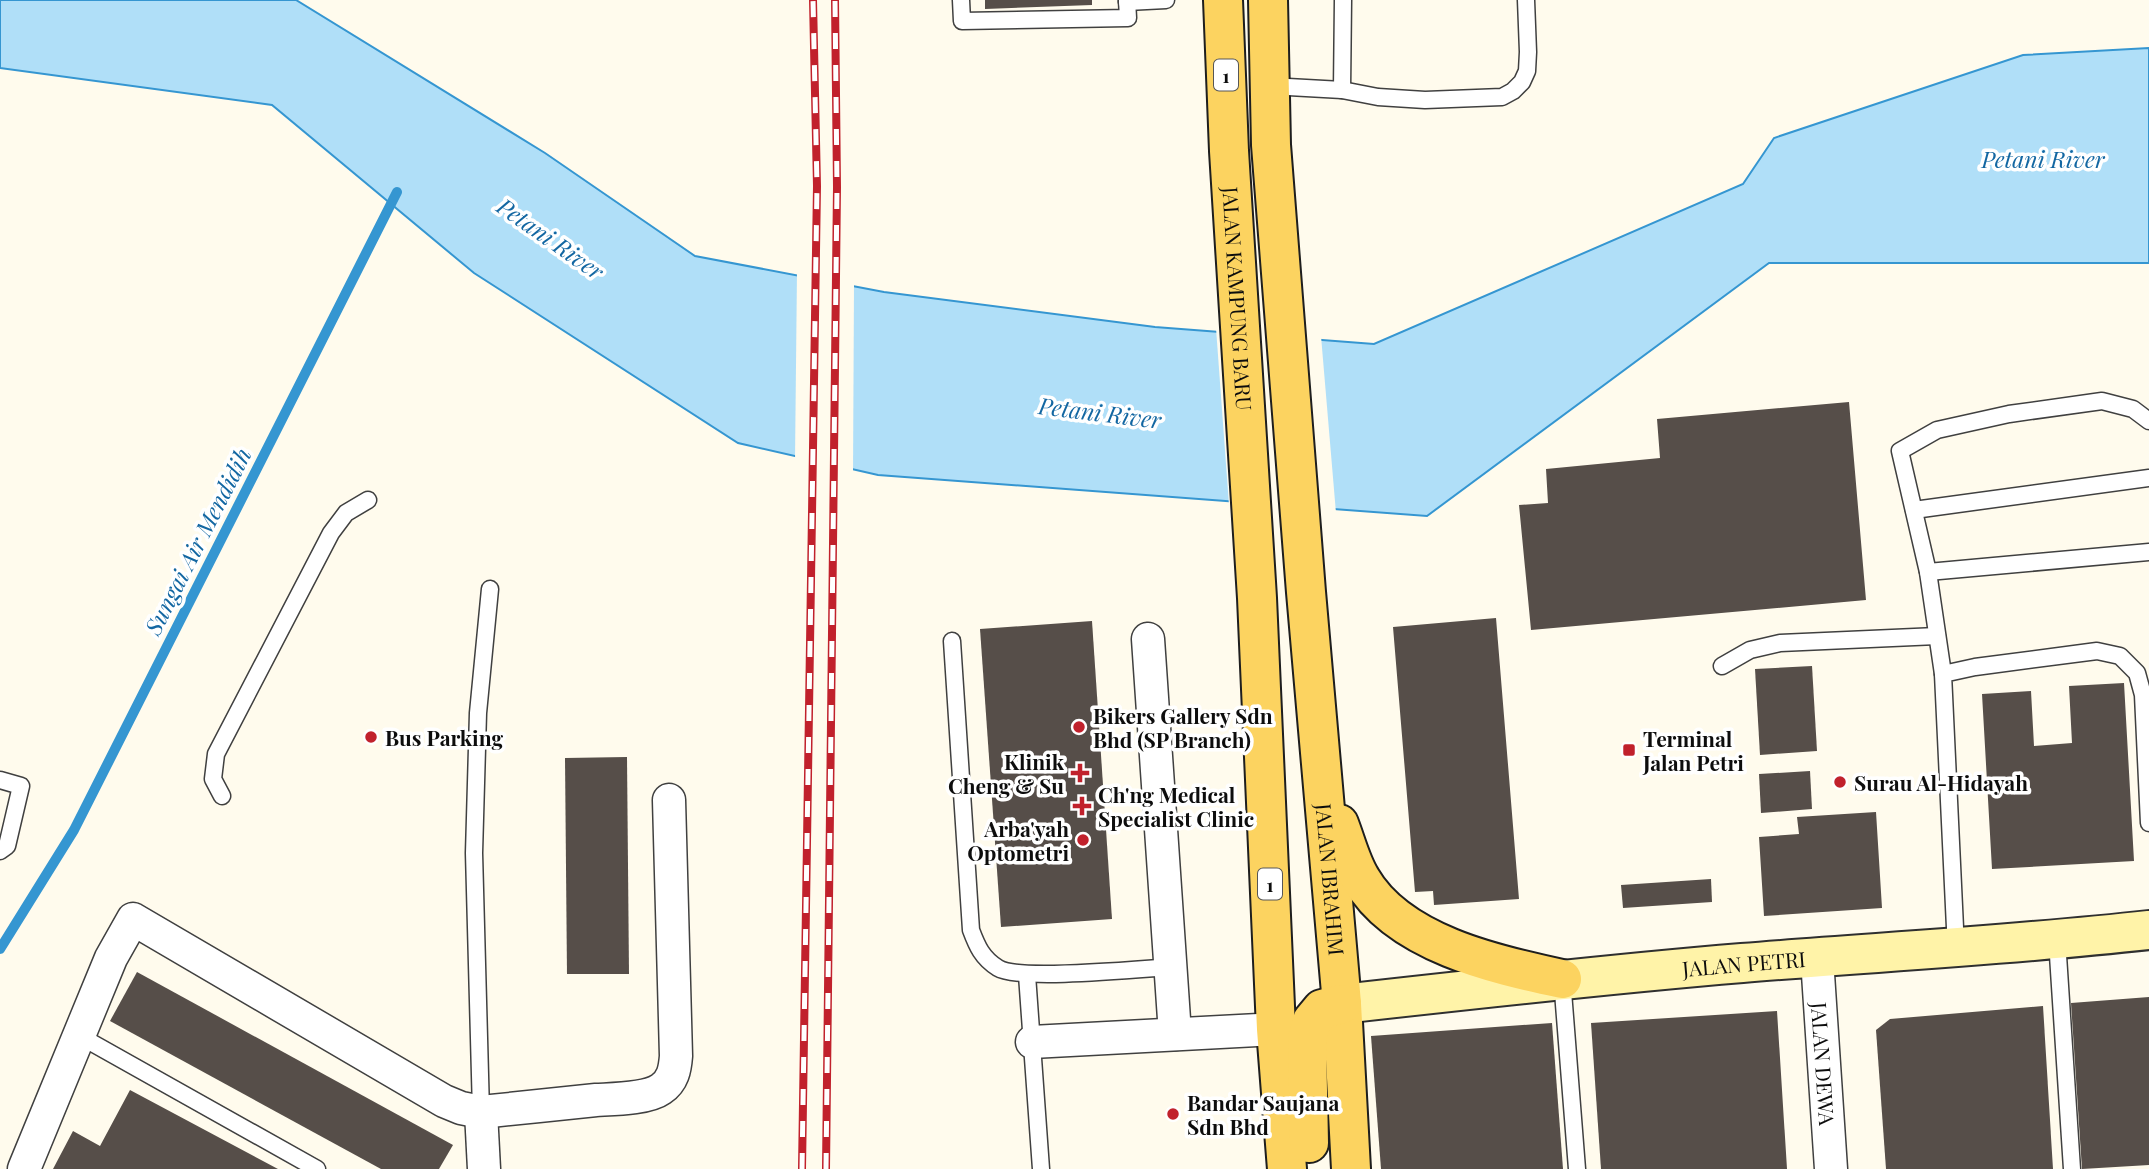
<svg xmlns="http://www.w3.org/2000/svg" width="2149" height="1169" font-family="'Playfair Display',serif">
	<rect width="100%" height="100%" fill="#fffbed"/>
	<!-- water -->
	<path fill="#b0dff8" stroke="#3596d1" stroke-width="2" d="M 0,0 L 296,0 L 545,153 L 695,256 L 884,292 L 1155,327 L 1374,344 L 1743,184 L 1774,138 L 2023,55 L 2149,48 L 2149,263 L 1769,263 L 1427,516 L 878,475 L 738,443 L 474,273 L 272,105 L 0,68 Z"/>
	<!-- pier -->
	<g fill="#fffbed">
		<path d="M 797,272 L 854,283 L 853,473 L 795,460 Z"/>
		<path d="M 1216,328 L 1321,336 L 1336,513 L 1229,505 Z"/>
	</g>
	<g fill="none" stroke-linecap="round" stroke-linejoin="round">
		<!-- stream -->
		<path stroke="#3596d1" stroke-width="10" d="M 0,949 L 74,830 L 397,192"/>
	</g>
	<!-- building -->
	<g fill="#564e49">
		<path d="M 985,0 L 1092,0 L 1092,5 L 985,9 Z"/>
		<path d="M 1849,402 L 1866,600 L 1531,630 L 1519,505 L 1548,503 L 1546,469 L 1660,458 L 1657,419 Z"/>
		<path d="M 1496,618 L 1519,899 L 1434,905 L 1433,891 L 1415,892 L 1393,627 Z"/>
		<path d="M 1092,621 L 1112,919 L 1001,927 L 980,629 Z"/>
		<path d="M 1812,666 L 1817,751 L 1760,755 L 1755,669 Z"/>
		<path d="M 2124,683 L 2134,861 L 1992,869 L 1982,694 L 2031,691 L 2034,746 L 2072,743 L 2069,686 Z"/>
		<path d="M 627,757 L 629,974 L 567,974 L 565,758 Z"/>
		<path d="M 1810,771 L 1812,809 L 1761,813 L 1759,774 Z"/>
		<path d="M 1876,812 L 1882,908 L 1764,916 L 1759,837 L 1799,834 L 1797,817 Z"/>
		<path d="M 1711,879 L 1712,902 L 1623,908 L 1621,885 Z"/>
		<path d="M 137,972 L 453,1145 L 439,1169 L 381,1169 L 110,1021 Z"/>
		<path d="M 2149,997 L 2149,1165 L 2082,1169 L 2071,1003 Z"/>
		<path d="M 2043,1006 L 2053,1169 L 1886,1169 L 1876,1030 L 1890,1019 Z"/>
		<path d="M 1777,1011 L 1787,1169 L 1601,1169 L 1591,1023 Z"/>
		<path d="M 1552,1023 L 1563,1169 L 1381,1169 L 1371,1036 Z"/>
		<path d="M 130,1090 L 278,1169 L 53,1169 L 73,1131 L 100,1146 Z"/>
	</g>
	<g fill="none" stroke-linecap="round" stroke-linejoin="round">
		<defs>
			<g id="lane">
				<path d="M 961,0 L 962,21 L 1128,18 L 1127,0"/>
				<path d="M 1127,2 L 1166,0"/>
				<path d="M 1270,86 L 1342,90 L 1378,97 L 1425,100 L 1502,97 L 1513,91 L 1522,82 L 1527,71 L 1528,52 L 1526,0"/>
				<path d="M 1342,90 L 1343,0"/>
				<path d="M 1914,510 L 2149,478"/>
				<path d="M 1928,572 L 2149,552"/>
				<path d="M 952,641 L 971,930 C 977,946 982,958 998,968 C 1018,981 1140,969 1171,967"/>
				<path d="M 1722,666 L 1750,650 L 1780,643 L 1937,636"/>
				<path d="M 1943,674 L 1928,572 L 1900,451 L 1937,430 L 2009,414 L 2102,401 L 2133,409 L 2149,421"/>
				<path d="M 0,780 L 21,786 L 7,846 L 0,851"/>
				<path d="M 222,796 L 213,779 L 216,754 L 331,533 L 346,513 L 368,500"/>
				<path d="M 2057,940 L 2072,1169"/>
				<path d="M 1956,949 L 1943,674 L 1975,667 L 2097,651 L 2120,656 L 2137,673 L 2143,695 L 2149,823"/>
				<path d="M 1027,975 L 1041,1169"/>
				<path d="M 1562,979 L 1577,1169"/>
				<path d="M 78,1035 L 317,1169"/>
				<path d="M 481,1112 L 474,853 L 478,713 L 490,589"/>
			</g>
			<g id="street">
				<path d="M 1148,639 L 1175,1034"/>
				<path id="s1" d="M 1817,959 L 1831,1169"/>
				<path d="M 1032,1042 L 1276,1029"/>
				<path d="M 481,1112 L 484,1169"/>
				<path d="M 24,1169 L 111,958 L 133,919 L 444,1101 L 461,1108 L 481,1112 C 519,1108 558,1104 596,1100 C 613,1099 647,1099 661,1089 C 673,1081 675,1069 676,1056 L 669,800"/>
			</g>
			<g id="secondary">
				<path id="s2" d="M 1342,1004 C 1475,989 1608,974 1742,963 C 1878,952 2014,945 2149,930"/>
			</g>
			<g id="primary">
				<path id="s3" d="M 1223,0 L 1229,151 L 1257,598 L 1276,1029 L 1287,1169"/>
				<path id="s4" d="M 1268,0 L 1271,145 L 1306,592 L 1342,1004 L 1351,1169"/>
				<path d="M 1339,824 C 1346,842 1351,863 1361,879 C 1398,943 1495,965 1562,979"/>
				<path d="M 1309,1143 L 1307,1039 L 1312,1021 L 1322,1009 L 1342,1004"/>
			</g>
		</defs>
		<!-- lane casing -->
		<use href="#lane" stroke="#404040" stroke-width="19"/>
		<!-- street casing -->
		<use href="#street" stroke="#404040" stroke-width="35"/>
		<!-- secondary casing -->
		<use href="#secondary" stroke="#2f2f2f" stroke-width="42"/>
		<!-- primary casing -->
		<use href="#primary" stroke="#1e1e1e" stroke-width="42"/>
		<!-- lane -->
		<use href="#lane" stroke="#fff" stroke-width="16"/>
		<!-- street -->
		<use href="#street" stroke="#fff" stroke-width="32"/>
		<!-- secondary -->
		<use href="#secondary" stroke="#fff3a8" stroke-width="38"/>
		<!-- primary -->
		<use href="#primary" stroke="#fcd360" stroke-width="38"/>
		<defs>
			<g id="rail">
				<path d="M 802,1169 L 817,186 L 813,0"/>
				<path d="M 826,1169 L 837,187 L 835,0"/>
			</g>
		</defs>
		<!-- rail casing -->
		<use href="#rail" stroke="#c1212c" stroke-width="8"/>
		<!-- rail -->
		<use href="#rail" stroke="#fff" stroke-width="5" stroke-dasharray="16" stroke-linecap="butt"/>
	</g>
	<!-- markers -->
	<g fill="#c1212c" stroke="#fff" stroke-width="2.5">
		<circle cx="1079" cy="727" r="7"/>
		<circle cx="371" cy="737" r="7"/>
		<rect x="1622" y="743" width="14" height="14" rx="3.5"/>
		<path d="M1076.5 762.5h7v7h7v7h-7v7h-7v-7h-7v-7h7z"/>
		<circle cx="1840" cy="782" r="7"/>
		<path d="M1078.5 795.5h7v7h7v7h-7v7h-7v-7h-7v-7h7z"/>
		<circle cx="1083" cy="840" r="7"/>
		<circle cx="1173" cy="1114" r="7"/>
	</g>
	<g text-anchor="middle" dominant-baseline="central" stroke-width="7" stroke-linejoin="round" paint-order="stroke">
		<!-- shield labels -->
		<g fill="#fff" stroke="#565656" stroke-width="2">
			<rect x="1214" y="59.5" width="24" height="31" rx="5"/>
			<rect x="1258" y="868.5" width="24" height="31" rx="5"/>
		</g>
		<g font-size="19" font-weight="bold" fill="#0d0d0d">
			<text x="1226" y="75">1</text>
			<text x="1270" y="884">1</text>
		</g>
		<!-- street labels -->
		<g font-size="21" fill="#0d0d0d" stroke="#fff">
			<text stroke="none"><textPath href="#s3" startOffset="299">JALAN KAMPUNG BARU</textPath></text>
			<text stroke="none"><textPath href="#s4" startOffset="882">JALAN IBRAHIM</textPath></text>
			<text stroke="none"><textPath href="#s2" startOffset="404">JALAN PETRI</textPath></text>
			<text stroke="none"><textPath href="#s1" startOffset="105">JALAN DEWA</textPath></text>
		</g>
		<!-- poi labels -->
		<g font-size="21" font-weight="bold" fill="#0d0d0d" stroke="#fff" text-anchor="start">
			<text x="1093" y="715">Bikers Gallery Sdn<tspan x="1093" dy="24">Bhd (SP Branch)</tspan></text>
			<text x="385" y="737">Bus Parking</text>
			<text x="1643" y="738">Terminal<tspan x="1643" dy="24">Jalan Petri</tspan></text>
			<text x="1064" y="761" text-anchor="end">Klinik<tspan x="1064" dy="24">Cheng &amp; Su</tspan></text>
			<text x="1854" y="782">Surau Al-Hidayah</text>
			<text x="1098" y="794">Ch'ng Medical<tspan x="1098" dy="24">Specialist Clinic</tspan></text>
			<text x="1069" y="828" text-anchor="end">Arba'yah<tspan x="1069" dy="24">Optometri</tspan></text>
			<text x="1187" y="1102">Bandar Saujana<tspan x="1187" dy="24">Sdn Bhd</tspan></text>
		</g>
		<!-- water labels -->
		<g font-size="23" font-style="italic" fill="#1367a2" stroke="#fff">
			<text x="2043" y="158">Petani River</text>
			<text transform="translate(551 238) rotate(35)">Petani River</text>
			<text transform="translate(1100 412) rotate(7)">Petani River</text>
			<text transform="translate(197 541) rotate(-63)">Sungai Air Mendidih</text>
		</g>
	</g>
</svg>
